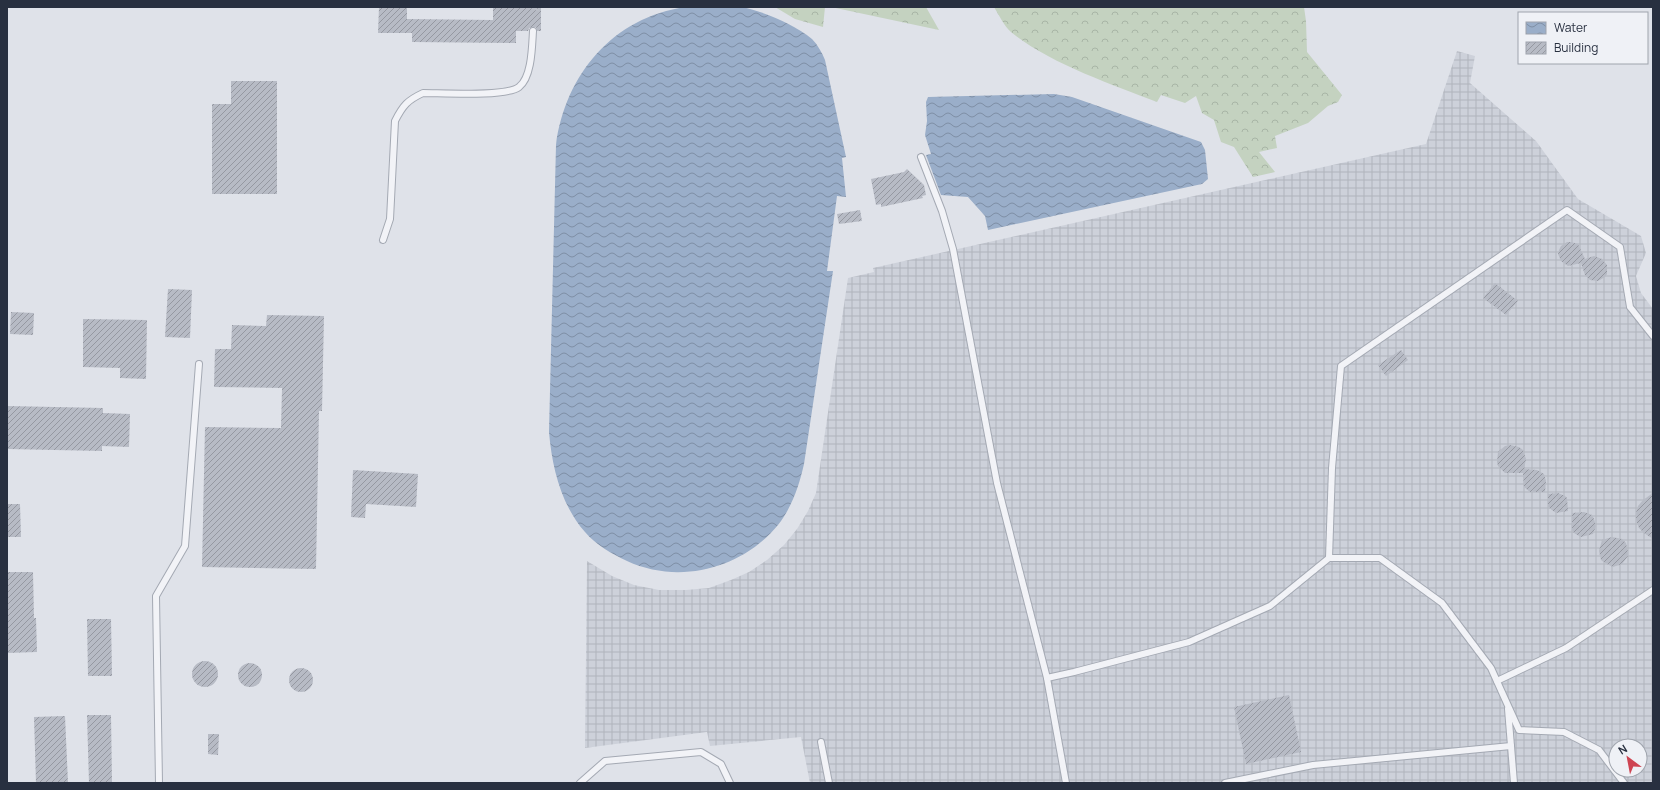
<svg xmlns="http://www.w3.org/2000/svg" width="1660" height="790" font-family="Manrope,sans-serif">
	<defs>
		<pattern id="industrial-grid" width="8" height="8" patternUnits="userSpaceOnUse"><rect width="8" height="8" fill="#cdd1da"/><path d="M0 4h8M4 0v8" fill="none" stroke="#b0b4bc"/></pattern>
		<pattern id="forest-crowns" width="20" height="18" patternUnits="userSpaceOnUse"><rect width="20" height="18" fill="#c4d2c0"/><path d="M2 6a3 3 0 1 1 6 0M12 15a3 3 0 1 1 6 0" fill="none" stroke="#a8b5a6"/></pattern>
		<pattern id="water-waves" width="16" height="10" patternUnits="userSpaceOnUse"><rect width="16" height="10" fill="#9aaec9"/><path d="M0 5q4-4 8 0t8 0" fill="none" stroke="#7e8ea5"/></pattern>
		<pattern id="building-hatch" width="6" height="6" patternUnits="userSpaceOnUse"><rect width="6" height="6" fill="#b7bbc5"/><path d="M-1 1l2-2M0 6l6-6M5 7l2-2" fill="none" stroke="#9598a1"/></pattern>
	</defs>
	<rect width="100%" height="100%" fill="#dfe2e9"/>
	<!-- industrial -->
	<path fill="url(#industrial-grid)" fill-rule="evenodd" d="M 1457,51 L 1475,56 L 1470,83 L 1536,141 L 1578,199 L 1641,236 L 1646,253 L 1636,276 L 1641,293 L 1653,309 L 1653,783 L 810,783 L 801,737 L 710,746 L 707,732 L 585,748 L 587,561 L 612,576 L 634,585 L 659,590 L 686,590 L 709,588 L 731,580 L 749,572 L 767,560 L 784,545 L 797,529 L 808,511 L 816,493 L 848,278 L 874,272 L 873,268 L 1426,144 ZM 1616,746 L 1640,746 L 1640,770 L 1616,770 Z"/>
	<!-- forest -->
	<g fill="url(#forest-crowns)">
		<path d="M 775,7 L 825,7 L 823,27 L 795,19 Z"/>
		<path d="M 831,7 L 926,7 L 939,30 Z"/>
		<path d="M 994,7 L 1304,7 L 1306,21 L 1307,52 L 1342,95 L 1338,102 L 1328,106 L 1308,123 L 1275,136 L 1277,148 L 1259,152 L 1275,172 L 1253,177 L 1234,147 L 1221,142 L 1214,120 L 1202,113 L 1196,96 L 1185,103 L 1161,95 L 1157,102 C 1111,84 1049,63 1011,32 C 1004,26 999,15 994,7 Z"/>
	</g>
	<!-- water -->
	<g fill="url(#water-waves)">
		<path d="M 686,7 C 702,7 727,4 742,7 C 765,12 794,24 812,39 C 818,45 822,53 825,60 L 846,157 L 842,158 L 846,197 L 837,196 L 827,271 L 833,271 L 804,464 C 799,486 792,507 778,525 C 742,569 679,585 627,561 C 612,554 596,545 585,532 C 561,505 552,467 549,432 L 556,145 C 565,75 613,17 686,7 Z"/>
		<path d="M 1054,94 L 1072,97 L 1201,142 L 1205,150 L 1208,179 L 1202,184 L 988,230 L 985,216 L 968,197 L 941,195 L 926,155 L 931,154 L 925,135 L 927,121 L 926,102 L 928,97 Z"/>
	</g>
	<!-- building -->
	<g fill="url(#building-hatch)">
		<path d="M 379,7 L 407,7 L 407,19 L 493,20 L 493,7 L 541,7 L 541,31 L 537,31 L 536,27 L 533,27 L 529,28 L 528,31 L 516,31 L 516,43 L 412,42 L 412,33 L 378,33 Z"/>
		<path d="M 231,81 L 277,81 L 277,194 L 212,194 L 212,104 L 231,104 Z"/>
		<path d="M 907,169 L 924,185 L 926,195 L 922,196 L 923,198 L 881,207 L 881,204 L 876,205 L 871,179 L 904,172 Z"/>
		<path d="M 860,210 L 862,221 L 839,224 L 837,214 Z"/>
		<path d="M 1567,242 L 1571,242 L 1578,244 L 1585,259 L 1594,256 L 1602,259 L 1607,265 L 1607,274 L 1605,277 L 1598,281 L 1590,280 L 1585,275 L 1581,263 L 1568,266 L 1561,261 L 1558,254 L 1559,250 L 1561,246 Z"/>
		<path d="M 1495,283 L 1518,301 L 1506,315 L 1483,298 Z"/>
		<path d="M 168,289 L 192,290 L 190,338 L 165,337 Z"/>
		<path d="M 11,312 L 34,313 L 33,335 L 10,334 Z"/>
		<path d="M 267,315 L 324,316 L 322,411 L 319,411 L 316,569 L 202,567 L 205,427 L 281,428 L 282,388 L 214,387 L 215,349 L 231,349 L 232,325 L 266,326 Z"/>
		<path d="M 83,319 L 147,320 L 146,379 L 120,378 L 120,368 L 83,367 Z"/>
		<path d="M 1401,350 L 1408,360 L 1386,376 L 1378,365 Z"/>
		<path d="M 7,406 L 103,408 L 103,413 L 130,414 L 129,447 L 102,446 L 102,451 L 7,449 Z"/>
		<path d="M 1510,445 L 1519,447 L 1523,450 L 1526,459 L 1524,469 L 1537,470 L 1544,474 L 1546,481 L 1545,492 L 1530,492 L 1524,487 L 1523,473 L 1505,473 L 1498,466 L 1497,462 L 1498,452 L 1505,446 Z"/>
		<path d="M 353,470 L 418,474 L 416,507 L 366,504 L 365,518 L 351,517 Z"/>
		<path d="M 1558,493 L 1565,496 L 1567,498 L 1568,511 L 1556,513 L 1548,507 L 1548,494 Z"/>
		<path d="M 1653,493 L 1653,539 L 1644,533 L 1639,528 L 1636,520 L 1636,513 L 1638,506 L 1643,500 Z"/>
		<path d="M 7,504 L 20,504 L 21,537 L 7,537 Z"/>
		<path d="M 1584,512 L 1592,515 L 1594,519 L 1596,526 L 1593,534 L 1581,537 L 1574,533 L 1572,530 L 1572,513 Z"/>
		<path d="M 1612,537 L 1622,539 L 1626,543 L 1628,552 L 1628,556 L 1622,564 L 1613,567 L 1605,563 L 1601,560 L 1599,551 L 1602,540 Z"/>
		<path d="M 7,572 L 33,572 L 34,618 L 36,618 L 37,652 L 7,653 Z"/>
		<path d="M 87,619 L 111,619 L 112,676 L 88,676 Z"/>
		<circle cx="205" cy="674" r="13"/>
		<circle cx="250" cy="675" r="12"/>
		<circle cx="301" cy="680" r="12"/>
		<path d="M 1289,695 L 1301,752 L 1246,764 L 1234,707 Z"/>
		<path d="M 87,715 L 111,715 L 112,783 L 89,783 Z"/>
		<path d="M 65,716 L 68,783 L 36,783 L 34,717 Z"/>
		<path d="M 208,734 L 219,734 L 218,755 L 208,754 Z"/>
	</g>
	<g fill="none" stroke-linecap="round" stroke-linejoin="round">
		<!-- street-tunnel -->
		<path stroke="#babec7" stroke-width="12" stroke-dasharray="12 6" stroke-linecap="butt" d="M 533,9 L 534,7"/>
		<defs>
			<g id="lane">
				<path d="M 921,157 L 942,211 L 953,249 L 997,483 L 1047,678 L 1074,672 L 1189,642 L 1270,606 L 1329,558 L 1380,558 L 1442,603 L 1491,668 L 1519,730 L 1564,732 L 1599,750 L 1624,783"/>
				<path d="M 383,240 L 390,219 L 395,121 C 403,105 408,100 423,93 C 442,93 506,97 519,87 C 532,77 532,46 533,31"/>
				<path d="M 1329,558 L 1332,468 L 1341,366 L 1567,210 L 1620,247 L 1630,307 L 1653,336"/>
				<path d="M 1047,678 L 1066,783"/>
				<path d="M 1497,681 L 1566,648 L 1653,590"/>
				<path d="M 1508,709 L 1514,783"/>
				<path d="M 821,742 L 829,783"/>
				<path d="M 159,783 L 156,596 L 185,546 L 199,364"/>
				<path d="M 580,783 L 605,761 L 701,752 L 721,764 L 730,783"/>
				<path d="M 1225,783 L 1313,765 L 1511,746"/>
			</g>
		</defs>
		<!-- lane casing -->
		<use href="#lane" stroke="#a4a9b3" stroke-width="8"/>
		<!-- lane -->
		<use href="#lane" stroke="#f2f3f7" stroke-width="6"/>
	</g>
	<!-- border -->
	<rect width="1660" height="790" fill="none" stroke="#283040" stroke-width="16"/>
	<!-- legend -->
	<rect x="1518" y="12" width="130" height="52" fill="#eff1f6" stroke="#9fa4ad"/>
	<rect x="1526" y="22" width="20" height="12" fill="url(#water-waves)" stroke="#9fa4ad"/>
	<text x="1554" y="32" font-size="12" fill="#283040">Water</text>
	<rect x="1526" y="42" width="20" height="12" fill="url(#building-hatch)" stroke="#9fa4ad"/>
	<text x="1554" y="52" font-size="12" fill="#283040">Building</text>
	<!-- north arrow -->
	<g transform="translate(1628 758) rotate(328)"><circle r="19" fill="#eff1f6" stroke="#9fa4ad"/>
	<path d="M0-3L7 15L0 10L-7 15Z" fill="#ce4452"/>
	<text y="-6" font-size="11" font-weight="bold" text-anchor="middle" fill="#283040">N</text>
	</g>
</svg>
